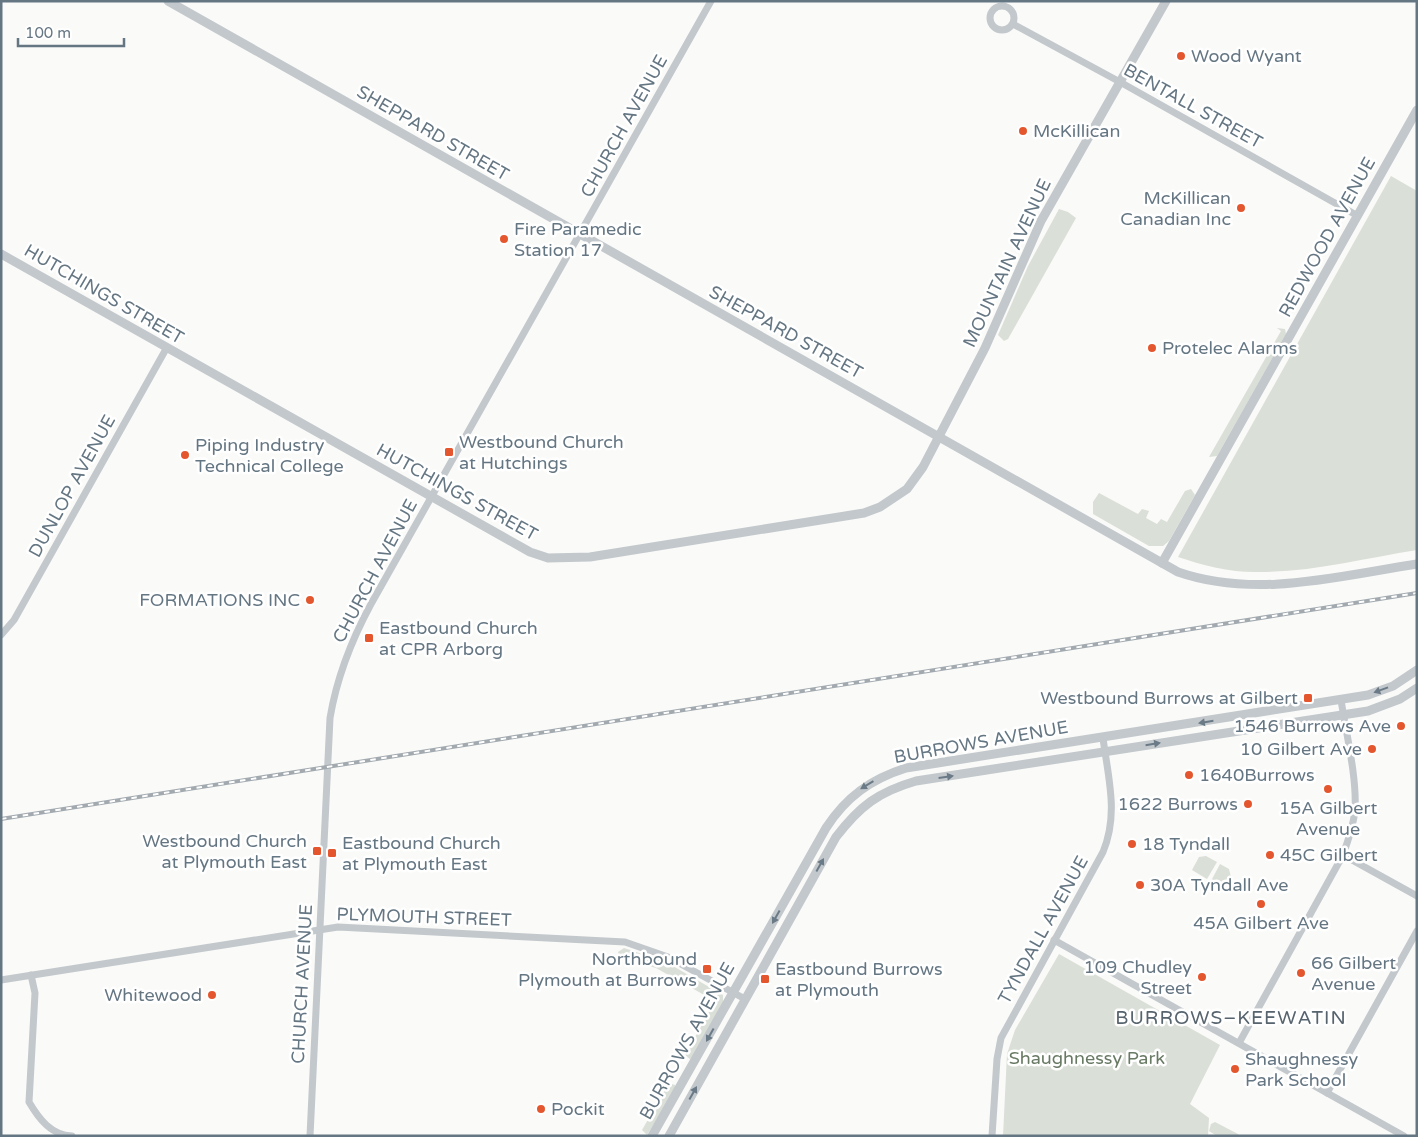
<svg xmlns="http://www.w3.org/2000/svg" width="1418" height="1137" font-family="'Varela Round',sans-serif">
	<rect width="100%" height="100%" fill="#fafaf8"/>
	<!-- green -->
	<g fill="#dadfd7">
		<path d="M 1391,176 L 1417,191 L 1417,550 C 1366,558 1312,572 1261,572 C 1232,573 1205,566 1178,557 Z"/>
		<path d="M 1059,209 L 1068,212 L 1076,218 L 1008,339 L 1004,341 L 998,335 L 1028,266 Z"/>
		<path d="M 1277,328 L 1285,329 L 1286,334 L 1217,456 L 1209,457 L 1281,331 Z"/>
		<path d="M 1191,489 L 1195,495 L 1169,541 L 1163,546 L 1149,546 L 1093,514 L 1093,502 L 1099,493 L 1138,514 L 1142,509 L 1149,511 L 1146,518 L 1157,524 L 1161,519 L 1167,522 L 1185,491 Z"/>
		<path d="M 1206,856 L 1217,862 L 1207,879 L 1192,870 L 1199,857 Z"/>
		<path d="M 1220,864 L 1229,869 L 1231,877 L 1225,888 L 1211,881 Z"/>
		<path d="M 624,948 L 666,962 L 723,995 L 723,1004 L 692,1058 L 690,1059 L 685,1055 L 715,1001 L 656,968 L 620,958 L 618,952 Z"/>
		<path d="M 1059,954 L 1220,1045 L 1190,1104 L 1209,1118 L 1208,1136 L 1003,1136 L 1007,1054 L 1015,1030 Z"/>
		<path d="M 669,1083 L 675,1085 L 675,1090 L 647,1135 L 642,1130 Z"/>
		<path d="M 1215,1122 L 1238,1134 L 1239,1136 L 1217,1136 L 1209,1131 L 1211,1124 Z"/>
	</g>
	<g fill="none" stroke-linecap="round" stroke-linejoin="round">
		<!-- minor -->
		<g stroke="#c3c8cc" stroke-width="7">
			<circle cx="1002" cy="18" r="12"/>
			<path d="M 1013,24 L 1120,82 L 1358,216"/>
			<path d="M 1,635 L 14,620 L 166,349"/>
			<path d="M 1343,855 L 1417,896"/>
			<path d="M 1054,940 L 1404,1136"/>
			<path d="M 31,975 L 35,993 L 29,1102 C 39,1119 51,1135 72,1136"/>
			<path d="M 1,980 L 338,927 L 625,942 L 668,957 L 745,999"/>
			<path d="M 1239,1043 L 1343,855 C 1348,840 1354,825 1355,809 C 1357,778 1346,732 1341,700"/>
			<path d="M 1327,1093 L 1417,931"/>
			<path d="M 310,1136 L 330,718 C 337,676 351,641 371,604 L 711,1"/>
			<path d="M 992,1136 L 997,1059 L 1001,1038 L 1103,852 C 1119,814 1108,777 1103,738"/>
		</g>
		<!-- tertiary -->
		<g stroke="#c3c8cc" stroke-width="9">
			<path d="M 168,1 L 1178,572 C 1256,599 1338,576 1417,564"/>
			<path d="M 1,254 L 530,552 L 548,558 L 590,557 L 864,513 L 880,507 L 907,489 L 923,467 L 985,348 L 1041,221 L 1166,1"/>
			<path d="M 1162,563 L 1417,110"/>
			<path d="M 652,1136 L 826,828 C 846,797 871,779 906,768 L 1368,695 L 1393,686 L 1417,670"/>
			<path d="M 669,1136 L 836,837 C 860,806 878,792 916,781 L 1368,711 L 1400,699 L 1417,688"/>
		</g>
		<defs>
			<path id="rail" d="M 1,819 L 1417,593"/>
		</defs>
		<!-- rail casing -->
		<use href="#rail" stroke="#a2aab0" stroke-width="4"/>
		<!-- rail -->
		<use href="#rail" stroke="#fff" stroke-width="2" stroke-dasharray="5.5" stroke-linecap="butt"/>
	</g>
	<!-- one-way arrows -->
	<defs><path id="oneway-solid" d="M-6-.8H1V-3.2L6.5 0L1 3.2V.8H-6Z" transform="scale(1.25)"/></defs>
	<g fill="#6a7a87">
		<use href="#oneway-solid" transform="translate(1381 690) rotate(160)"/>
		<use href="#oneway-solid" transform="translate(1206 722) rotate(171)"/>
		<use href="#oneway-solid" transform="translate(1153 744) rotate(-9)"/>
		<use href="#oneway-solid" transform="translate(946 777) rotate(-8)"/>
		<use href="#oneway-solid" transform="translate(867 785) rotate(149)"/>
		<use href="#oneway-solid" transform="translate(820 865) rotate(-61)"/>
		<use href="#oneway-solid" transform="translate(776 917) rotate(119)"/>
		<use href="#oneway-solid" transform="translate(710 1035) rotate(119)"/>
		<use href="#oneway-solid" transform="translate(693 1093) rotate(-61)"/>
	</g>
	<!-- markers -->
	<g fill="#e4572e" stroke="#fff" stroke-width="2">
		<circle cx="1181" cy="56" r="5"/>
		<circle cx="1023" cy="131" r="5"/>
		<circle cx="1241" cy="208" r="5"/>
		<circle cx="504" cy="239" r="5"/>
		<circle cx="1152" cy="348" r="5"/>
		<rect x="444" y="447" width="10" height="10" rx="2.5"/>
		<circle cx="185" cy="455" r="5"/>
		<circle cx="310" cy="600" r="5"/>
		<rect x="364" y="633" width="10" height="10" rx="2.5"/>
		<rect x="1303" y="693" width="10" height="10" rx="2.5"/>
		<circle cx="1401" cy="726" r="5"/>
		<circle cx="1372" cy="749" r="5"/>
		<circle cx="1189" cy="775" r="5"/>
		<circle cx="1328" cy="789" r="5"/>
		<circle cx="1248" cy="804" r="5"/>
		<circle cx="1132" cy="844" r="5"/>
		<rect x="312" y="846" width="10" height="10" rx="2.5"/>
		<rect x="327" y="848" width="10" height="10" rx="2.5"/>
		<circle cx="1270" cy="855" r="5"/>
		<circle cx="1140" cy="885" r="5"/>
		<circle cx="1261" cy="904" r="5"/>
		<rect x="702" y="964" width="10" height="10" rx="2.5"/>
		<circle cx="1301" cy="973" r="5"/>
		<circle cx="1202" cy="977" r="5"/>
		<rect x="760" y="974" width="10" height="10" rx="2.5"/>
		<circle cx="212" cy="995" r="5"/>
		<circle cx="1235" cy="1069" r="5"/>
		<circle cx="541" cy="1109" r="5"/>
	</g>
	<g text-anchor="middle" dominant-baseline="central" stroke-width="5" stroke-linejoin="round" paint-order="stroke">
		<!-- poi labels -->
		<g font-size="18" fill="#657683" stroke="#fff" text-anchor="start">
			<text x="1191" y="56">Wood Wyant</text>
			<text x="1033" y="131">McKillican</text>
			<text x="1231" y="198" text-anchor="end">McKillican<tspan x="1231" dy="21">Canadian Inc</tspan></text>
			<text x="514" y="229">Fire Paramedic<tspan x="514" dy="21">Station 17</tspan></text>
			<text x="1162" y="348">Protelec Alarms</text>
			<text x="459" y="442">Westbound Church<tspan x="459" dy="21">at Hutchings</tspan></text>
			<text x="195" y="445">Piping Industry<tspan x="195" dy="21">Technical College</tspan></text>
			<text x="300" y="600" text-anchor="end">FORMATIONS INC</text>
			<text x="379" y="628">Eastbound Church<tspan x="379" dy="21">at CPR Arborg</tspan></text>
			<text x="1298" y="698" text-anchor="end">Westbound Burrows at Gilbert</text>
			<text x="1391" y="726" text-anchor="end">1546 Burrows Ave</text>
			<text x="1362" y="749" text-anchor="end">10 Gilbert Ave</text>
			<text x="1199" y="775">1640Burrows</text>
			<text x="1238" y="804" text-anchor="end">1622 Burrows</text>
			<text x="1328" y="808" text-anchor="middle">15A Gilbert<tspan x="1328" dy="21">Avenue</tspan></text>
			<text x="307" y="841" text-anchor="end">Westbound Church<tspan x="307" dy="21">at Plymouth East</tspan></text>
			<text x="342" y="843">Eastbound Church<tspan x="342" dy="21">at Plymouth East</tspan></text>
			<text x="1142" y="844">18 Tyndall</text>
			<text x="1280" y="855">45C Gilbert</text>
			<text x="1150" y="885">30A Tyndall Ave</text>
			<text x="1261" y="923" text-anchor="middle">45A Gilbert Ave</text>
			<text x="697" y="959" text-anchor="end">Northbound<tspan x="697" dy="21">Plymouth at Burrows</tspan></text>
			<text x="1311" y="963">66 Gilbert<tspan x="1311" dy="21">Avenue</tspan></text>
			<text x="1192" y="967" text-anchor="end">109 Chudley<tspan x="1192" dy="21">Street</tspan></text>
			<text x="775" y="969">Eastbound Burrows<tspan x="775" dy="21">at Plymouth</tspan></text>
			<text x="202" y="995" text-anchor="end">Whitewood</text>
			<text x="1245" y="1059">Shaughnessy<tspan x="1245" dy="21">Park School</tspan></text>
			<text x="551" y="1109">Pockit</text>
		</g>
		<!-- street labels -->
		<g font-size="18" fill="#657683" stroke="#fff">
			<text transform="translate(1193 106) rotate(29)">BENTALL STREET</text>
			<text transform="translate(624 126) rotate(-61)">CHURCH AVENUE</text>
			<text transform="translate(433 133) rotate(30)">SHEPPARD STREET</text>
			<text transform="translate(1327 237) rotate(-61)">REDWOOD AVENUE</text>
			<text transform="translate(1007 263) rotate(-65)">MOUNTAIN AVENUE</text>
			<text transform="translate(104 294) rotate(30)">HUTCHINGS STREET</text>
			<text transform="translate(786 332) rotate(29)">SHEPPARD STREET</text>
			<text transform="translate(72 486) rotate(-61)">DUNLOP AVENUE</text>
			<text transform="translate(457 492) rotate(29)">HUTCHINGS STREET</text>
			<text transform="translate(375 571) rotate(-62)">CHURCH AVENUE</text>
			<text transform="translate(981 742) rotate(-10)">BURROWS AVENUE</text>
			<text transform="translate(424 917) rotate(2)">PLYMOUTH STREET</text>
			<text transform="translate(1043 930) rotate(-61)">TYNDALL AVENUE</text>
			<text transform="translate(302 984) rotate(-87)">CHURCH AVENUE</text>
			<text transform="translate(687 1041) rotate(-61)">BURROWS AVENUE</text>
		</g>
		<!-- park labels -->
		<g font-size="18" fill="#687a64" stroke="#fff">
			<text x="1087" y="1058">Shaughnessy Park</text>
		</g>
		<!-- neighbourhood labels -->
		<g font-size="19" letter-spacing="1" fill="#57646e" stroke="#fff">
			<text x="1231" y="1018">BURROWS–KEEWATIN</text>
		</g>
	</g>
	<!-- border -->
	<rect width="1418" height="1137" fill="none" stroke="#657683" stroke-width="5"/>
	<!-- scale -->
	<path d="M18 38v8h106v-8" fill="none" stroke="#657683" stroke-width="2.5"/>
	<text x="25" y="38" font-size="15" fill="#657683" stroke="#ffffff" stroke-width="4" paint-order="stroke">100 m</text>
</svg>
